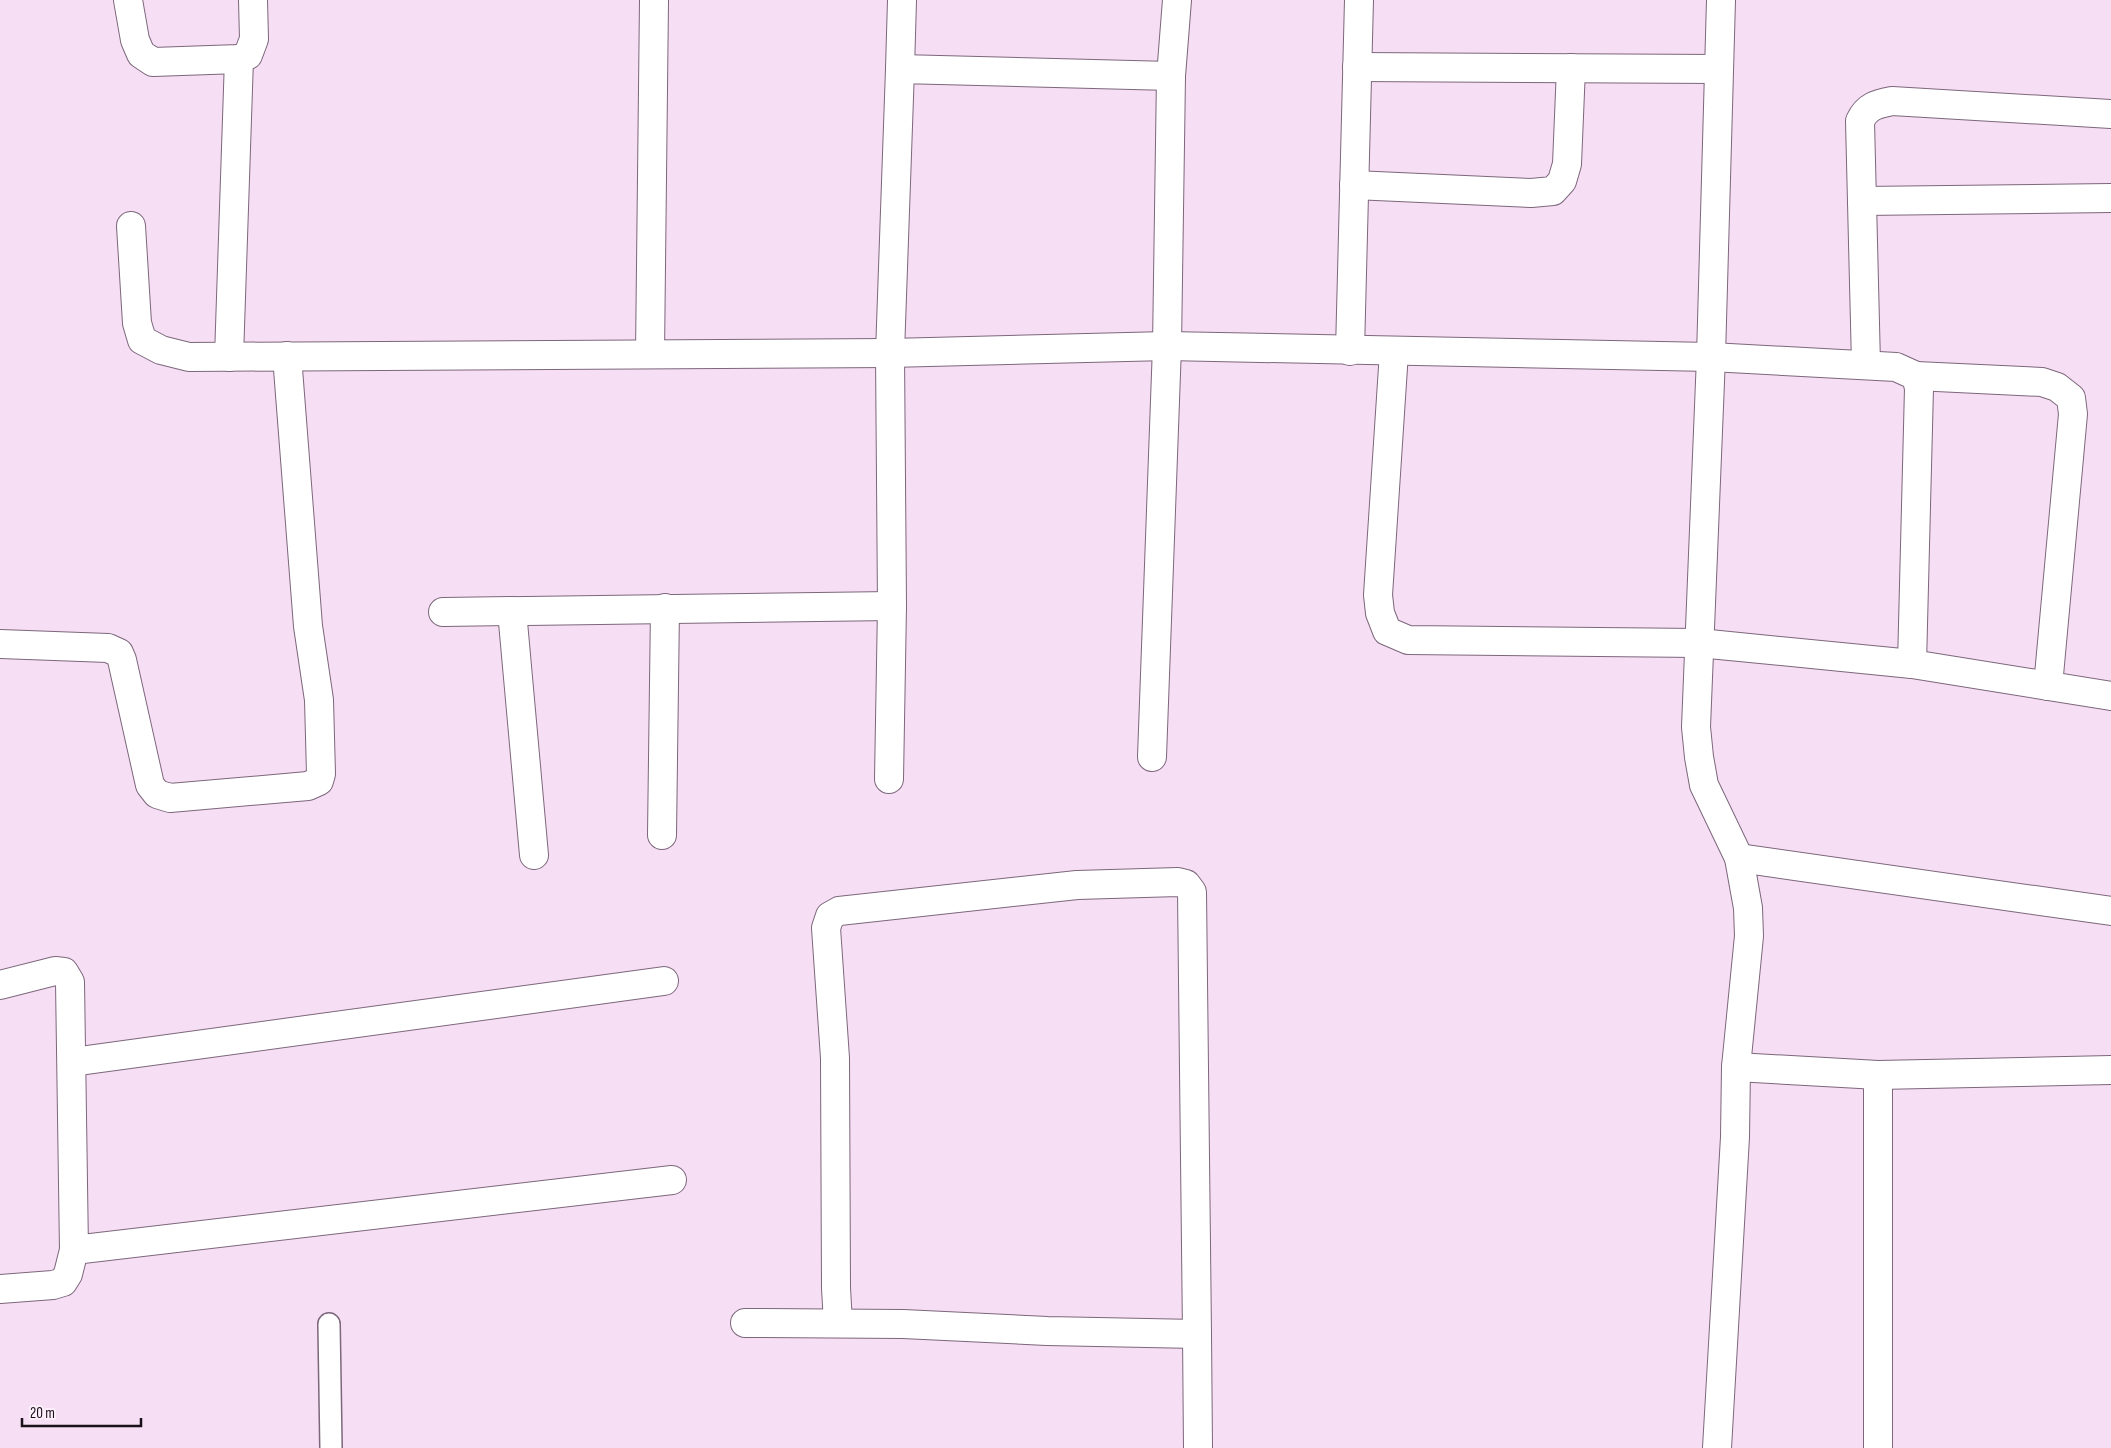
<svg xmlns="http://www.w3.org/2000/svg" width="2111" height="1448" font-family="'Sofia Sans Condensed',sans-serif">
	<rect width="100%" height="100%" fill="#f6def5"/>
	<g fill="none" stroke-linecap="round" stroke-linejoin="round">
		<defs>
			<path id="lane" d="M 329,1324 L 331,1448"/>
			<g id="street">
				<path d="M 128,0 L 135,40 L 141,54 L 153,62 L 239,59 L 248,55 L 254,39 L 253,0"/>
				<path d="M 1357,67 L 1719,69"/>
				<path d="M 900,69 L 902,0"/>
				<path d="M 1354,185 L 1531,193 L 1553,191 L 1562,181 L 1567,164 L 1571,68"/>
				<path d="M 1862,201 L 2111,198"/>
				<path d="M 131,226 L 137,323 L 142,340 L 161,350 L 189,357 L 890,353 L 1167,346 L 1711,357 L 1896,367 L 1916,376 L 1919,388 L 1912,664"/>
				<path d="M 1350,351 L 1359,0"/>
				<path d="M 1394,352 L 1378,595 L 1380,613 L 1387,631 L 1408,640 L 1699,643 L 1912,664 L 2111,696"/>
				<path d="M 650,354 L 654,0"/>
				<path d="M 229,357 L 239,59"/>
				<path d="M 1866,364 L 1860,121 C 1867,106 1877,104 1892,101 L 2111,114"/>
				<path d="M 1916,376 L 2042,382 L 2057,387 L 2071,398 L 2073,414 L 2048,686"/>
				<path d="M 512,611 L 534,855"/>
				<path d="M 443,612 L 892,606"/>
				<path d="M 0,644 L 108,648 L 119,653 L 122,660 L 150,785 L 157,794 L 170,798 L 308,786 L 319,781 L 321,774 L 319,700 L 308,626 L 287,356"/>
				<path d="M 1152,757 L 1167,346 L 1171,76 L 1177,0"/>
				<path d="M 889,779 L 892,606 L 890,353 L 900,69 L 1171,76"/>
				<path d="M 662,835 L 665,608"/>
				<path d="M 1739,858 L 2111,911"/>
				<path d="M 0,985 L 55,971 L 64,972 L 70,982 L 74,1250 L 68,1274 L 63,1282 L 53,1285 L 0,1289"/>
				<path d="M 72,1062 L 664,981"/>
				<path d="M 1736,1067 L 1878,1075 L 2111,1070"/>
				<path d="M 1878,1075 L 1878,1448"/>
				<path d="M 74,1250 L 672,1180"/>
				<path d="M 745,1323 L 903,1324 L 1047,1331 L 1197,1334 L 1198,1448"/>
				<path d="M 838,1323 L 836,1288 L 835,1058 L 826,928 L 830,916 L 839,911 L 1077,885 L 1178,882 L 1186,884 L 1192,892 L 1197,1334"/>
				<path d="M 1717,1448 L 1735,1137 L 1736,1067 L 1749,936 L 1748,908 L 1739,858 L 1704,785 L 1699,757 L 1696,727 L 1711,357 L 1721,0"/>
			</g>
		</defs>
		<!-- lane casing -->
		<use href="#lane" stroke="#7c677b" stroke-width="24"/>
		<!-- street casing -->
		<use href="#street" stroke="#7c677b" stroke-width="30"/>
		<!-- lane -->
		<use href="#lane" stroke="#fff" stroke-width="21"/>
		<!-- street -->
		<use href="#street" stroke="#fff" stroke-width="28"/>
	</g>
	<!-- scale -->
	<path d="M22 1418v8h119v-8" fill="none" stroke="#191018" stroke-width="2.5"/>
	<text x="30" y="1418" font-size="15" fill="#191018" stroke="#feeffd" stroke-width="4" paint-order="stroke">20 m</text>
</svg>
